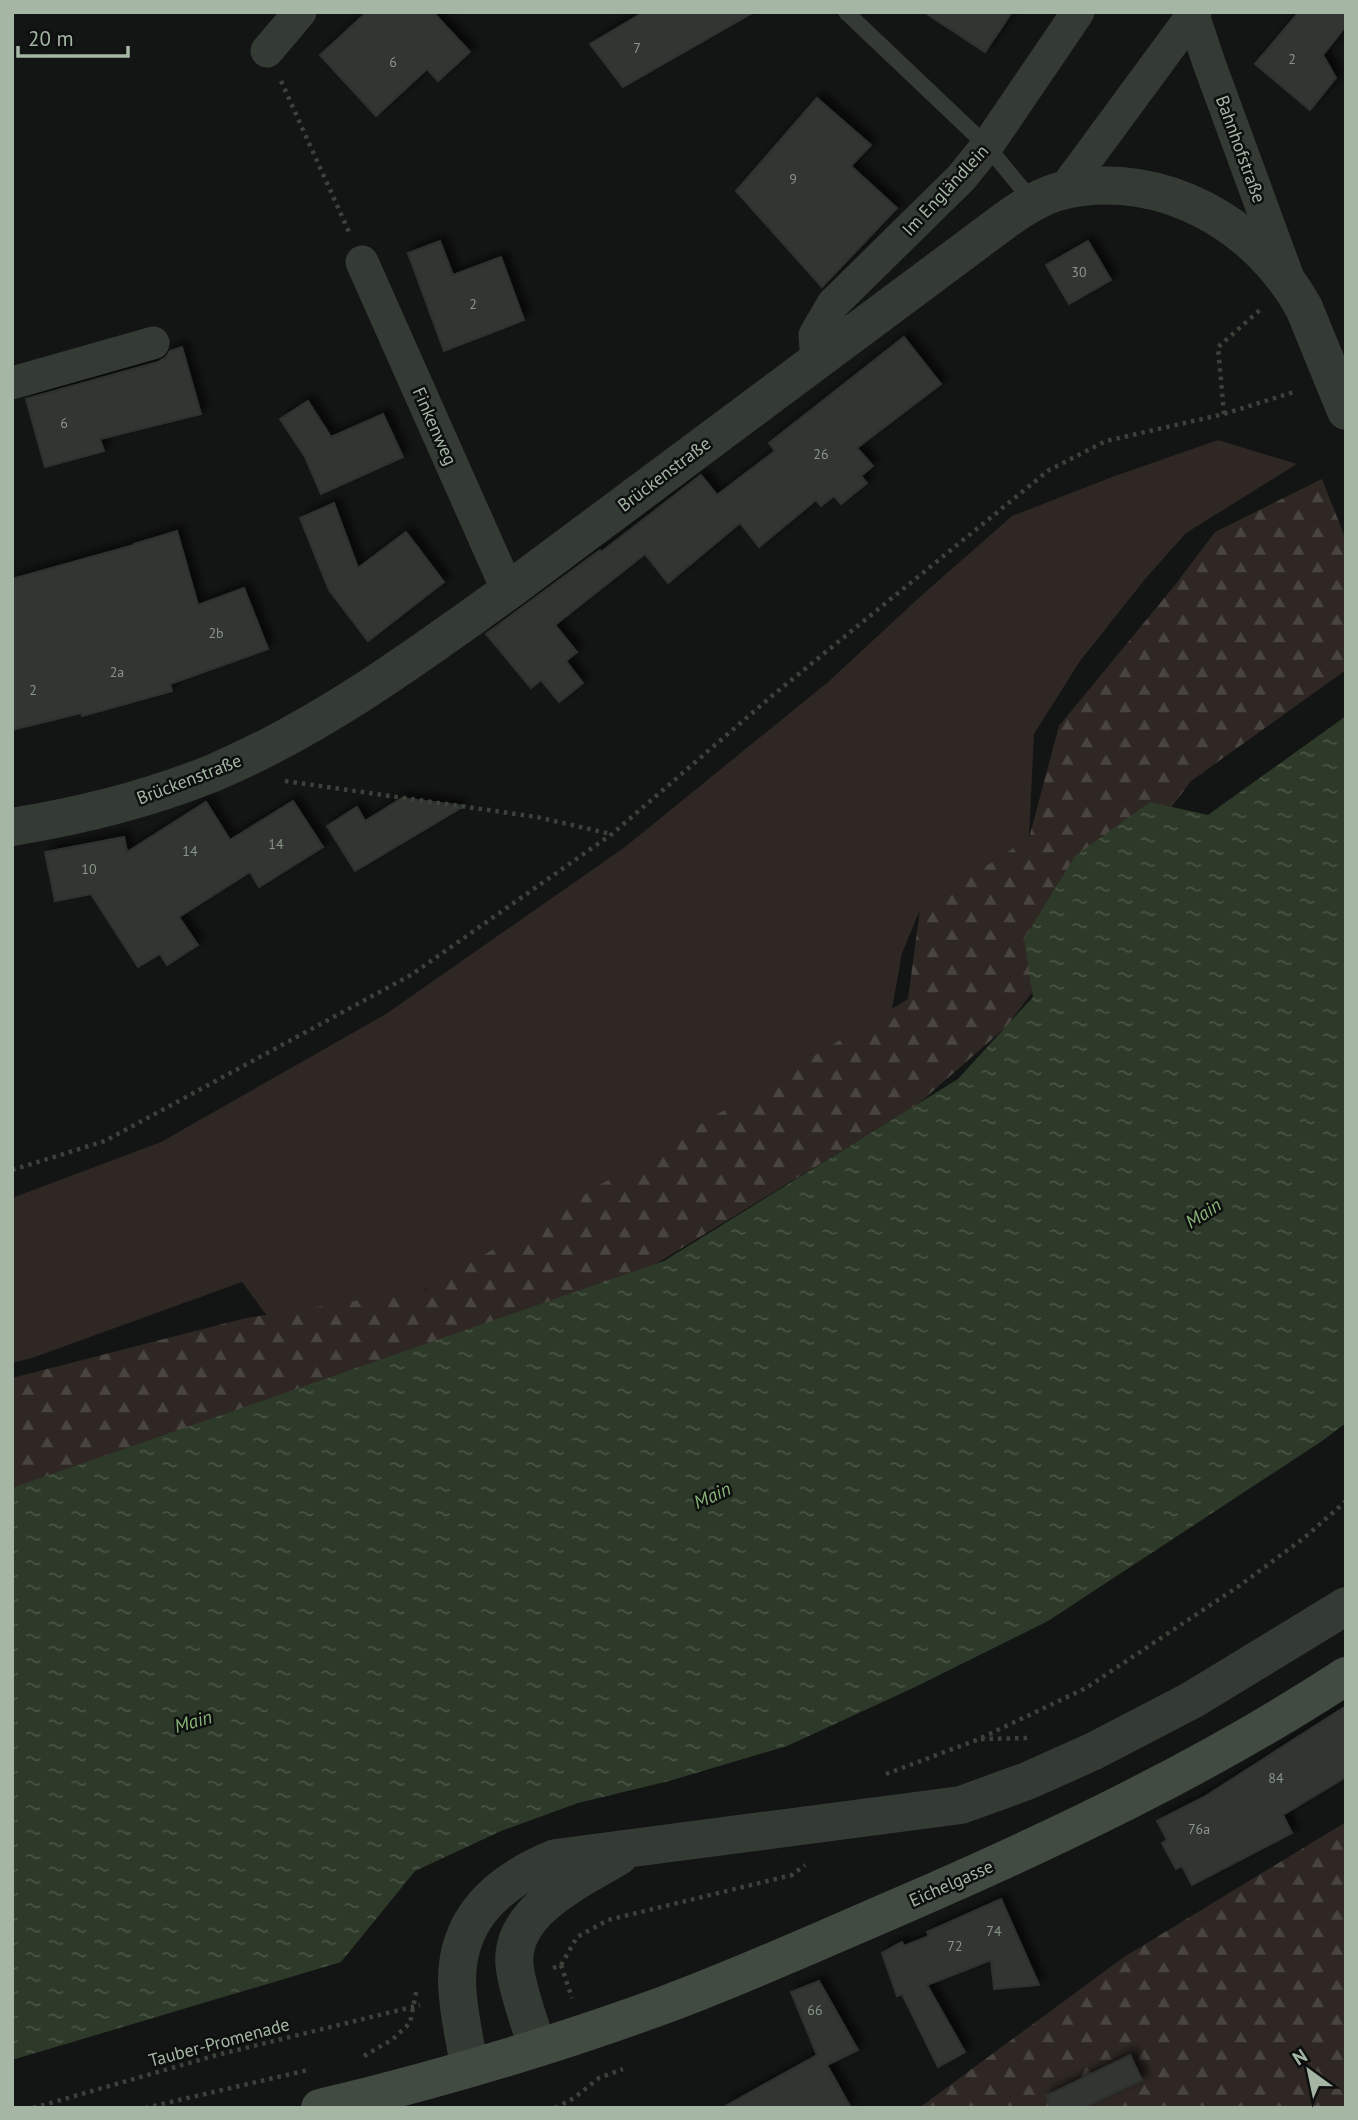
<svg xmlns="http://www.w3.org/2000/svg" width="1358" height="2120" font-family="'PT Sans',sans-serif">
	<defs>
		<pattern id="forest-firs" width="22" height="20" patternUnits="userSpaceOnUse" patternTransform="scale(1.75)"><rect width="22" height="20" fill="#2e2723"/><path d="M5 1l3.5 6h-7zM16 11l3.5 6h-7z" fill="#494440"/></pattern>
		<pattern id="water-ripples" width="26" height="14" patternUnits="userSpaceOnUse" patternTransform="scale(1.75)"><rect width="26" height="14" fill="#2e3a29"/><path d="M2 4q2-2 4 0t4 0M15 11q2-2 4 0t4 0" fill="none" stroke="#495445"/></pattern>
		<filter id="shadow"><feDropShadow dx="6" dy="-6" stdDeviation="3.5" flood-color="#0009"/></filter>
	</defs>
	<rect width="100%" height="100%" fill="#131514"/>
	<!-- green -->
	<path fill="#2e2723" d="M 1218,440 L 1297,464 L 1186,533 L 1146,578 L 1080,661 L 1034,734 L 1028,858 L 967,895 L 920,910 L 902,953 L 887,1037 L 800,1122 L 344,1326 L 270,1320 L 242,1282 L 32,1358 L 12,1363 L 12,1198 L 161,1142 L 386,1014 L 625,847 L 828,682 L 922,595 L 1012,516 L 1112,477 Z"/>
	<!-- forest -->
	<g fill="url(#forest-firs)">
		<path d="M 1322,479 L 1346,540 L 1346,670 L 1191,781 L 1007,1026 L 917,1105 L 654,1265 L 12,1509 L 12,1378 L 246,1318 L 426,1290 L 908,999 L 920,909 L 1029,838 L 1059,726 L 1175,585 L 1215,532 Z"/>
		<path d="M 1346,1822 L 1346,2108 L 919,2108 L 1124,1957 Z"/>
	</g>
	<!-- water -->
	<path fill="url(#water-ripples)" d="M 1346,716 L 1346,1423 L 1322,1441 L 1048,1621 L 913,1688 L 787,1746 L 669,1781 L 578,1803 L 501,1831 L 415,1871 L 341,1962 L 12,2060 L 12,1488 L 664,1261 L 958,1079 L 1033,997 L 1024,939 L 1075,856 L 1150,802 L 1208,815 Z"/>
	<!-- building -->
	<g fill="#303531" stroke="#2d322e" stroke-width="2" filter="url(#shadow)">
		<path d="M 367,12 L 433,12 L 470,52 L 438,81 L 427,69 L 376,116 L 320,55 Z"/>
		<path d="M 644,12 L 754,12 L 623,87 L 590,44 Z"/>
		<path d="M 924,12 L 1012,12 L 985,52 Z"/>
		<path d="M 1299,12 L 1346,12 L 1346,26 L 1323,55 L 1336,78 L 1310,110 L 1255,64 Z"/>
		<path d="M 817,98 L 871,145 L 851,166 L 897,208 L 822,287 L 736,191 Z"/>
		<path d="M 440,241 L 453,275 L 501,257 L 524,320 L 444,351 L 408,253 Z"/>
		<path d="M 1088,241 L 1111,280 L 1069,304 L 1046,265 Z"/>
		<path d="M 904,337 L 941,384 L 857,448 L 873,466 L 861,476 L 867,483 L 841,504 L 834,496 L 821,506 L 816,500 L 759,547 L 740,523 L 668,583 L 645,554 L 555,625 L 577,652 L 566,661 L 583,683 L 559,702 L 541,680 L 531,688 L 486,634 L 600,550 L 601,552 L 701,475 L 717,495 L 775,451 L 769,443 Z"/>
		<path d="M 182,347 L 201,414 L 100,439 L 104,451 L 45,467 L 26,399 L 158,362 L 166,357 L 170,351 Z"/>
		<path d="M 308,401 L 331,437 L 383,414 L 403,457 L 321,494 L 305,457 L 280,419 Z"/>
		<path d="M 334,503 L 358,568 L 406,532 L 444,582 L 368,641 L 329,590 L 300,518 Z"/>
		<path d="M 177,531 L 198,605 L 244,588 L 268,649 L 170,684 L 172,691 L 82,716 L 81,713 L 12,730 L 12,579 L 134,545 L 134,544 Z"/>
		<path d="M 402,798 L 464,806 L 355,871 L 327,826 L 357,807 L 365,821 Z"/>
		<path d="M 293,801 L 323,847 L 259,887 L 250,872 L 179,917 L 198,945 L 167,965 L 160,954 L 138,967 L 91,894 L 55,901 L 45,852 L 124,837 L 127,852 L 206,802 L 230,840 Z"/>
		<path d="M 1346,1706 L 1346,1777 L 1283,1815 L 1292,1833 L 1192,1885 L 1182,1866 L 1176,1869 L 1162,1843 L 1167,1840 L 1157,1821 L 1204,1797 Z"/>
		<path d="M 1001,1899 L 1039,1985 L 994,1989 L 991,1960 L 927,1985 L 965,2052 L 938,2067 L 902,1994 L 897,1996 L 882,1953 L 902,1942 L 904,1946 L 929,1936 L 927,1932 Z"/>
		<path d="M 819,1981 L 858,2050 L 827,2065 L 851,2108 L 722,2108 L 817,2055 L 791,1992 Z"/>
		<path d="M 1130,2055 L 1142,2080 L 1083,2108 L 1051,2108 L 1046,2096 Z"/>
	</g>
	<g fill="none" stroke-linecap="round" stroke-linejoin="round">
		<!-- path -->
		<g stroke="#3a423a" stroke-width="4.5" stroke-dasharray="3.5 5" stroke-linecap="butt">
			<path d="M 281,81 L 349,232"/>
			<path d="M 1224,414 L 1218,347 L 1261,309"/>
			<path d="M 285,781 L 537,817 L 611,834"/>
			<path d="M 12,1170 L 105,1141 L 411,975 L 612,834 L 773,695 L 1049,470 L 1106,441 L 1224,414 L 1297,391"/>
			<path d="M 981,1739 L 1028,1738"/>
			<path d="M 886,1774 L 979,1739 L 1086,1688 L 1239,1586 L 1304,1538 L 1346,1501"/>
			<path d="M 561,1965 L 572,1998"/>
			<path d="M 553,1968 L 561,1965 L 577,1937 L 608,1920 L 792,1875 L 805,1865"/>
			<path d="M 364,2056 L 393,2039 L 410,2023 L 417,1988"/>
			<path d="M 33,2108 L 217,2055 L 420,2005"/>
			<path d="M 145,2108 L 308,2070"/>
			<path d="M 555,2108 L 574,2098 L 599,2078 L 623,2069"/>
		</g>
		<!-- service -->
		<path stroke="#343b35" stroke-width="16" d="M 846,12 L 987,146 L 1033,202"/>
		<!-- minor -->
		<g stroke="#343b35" stroke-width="33">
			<path d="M 1193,15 L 1209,63 L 1288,278"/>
			<path d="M 267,51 L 300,12"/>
			<path d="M 1064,190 L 1195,12"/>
			<path d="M 362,262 L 508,591"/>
			<path d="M 817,362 L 815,335 L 833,304 L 961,178 L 987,146 L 1078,12"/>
			<path d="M 12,383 L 153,343"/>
		</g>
		<!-- tertiary -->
		<g stroke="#343b35" stroke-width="38">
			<path d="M 12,827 C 80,816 149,799 213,773 C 319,728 415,658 508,591 L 1007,219 C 1024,207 1044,194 1065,190 C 1161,169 1258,224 1304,308"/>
			<path d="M 537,2048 C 530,2022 519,1996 515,1969 C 506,1912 580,1880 619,1856"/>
			<path d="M 469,2067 C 466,2044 460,2021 458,1997 C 450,1925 493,1883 556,1858 L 961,1805 L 1027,1781 L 1094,1751 L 1192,1700 L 1346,1606"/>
		</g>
		<!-- secondary -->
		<path stroke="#424b42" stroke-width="38" d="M 320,2108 C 437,2080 552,2046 664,2005 C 745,1975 824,1939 903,1905 C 1055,1839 1207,1767 1346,1676"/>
		<!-- tertiary-bridge -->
		<path stroke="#343b35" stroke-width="38" d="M 1304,308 L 1346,411"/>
	</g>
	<g text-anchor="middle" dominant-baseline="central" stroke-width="5" stroke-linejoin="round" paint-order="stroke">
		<!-- number labels -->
		<g font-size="14" fill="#889687">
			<text x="637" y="48">7</text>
			<text x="1292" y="59">2</text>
			<text x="393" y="62">6</text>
			<text x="793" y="179">9</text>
			<text x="1079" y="272">30</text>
			<text x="473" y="304">2</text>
			<text x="64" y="423">6</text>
			<text x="821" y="454">26</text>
			<text x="216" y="633">2b</text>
			<text x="117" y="672">2a</text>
			<text x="33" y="690">2</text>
			<text x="276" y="844">14</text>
			<text x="190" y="851">14</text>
			<text x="89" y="869">10</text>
			<text x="1276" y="1778">84</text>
			<text x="1199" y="1829">76a</text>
			<text x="994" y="1931">74</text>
			<text x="955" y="1946">72</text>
			<text x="815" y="2010">66</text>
		</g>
		<!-- street labels -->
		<g font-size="18" fill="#a5b7a4" stroke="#0e100f">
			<text transform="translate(1241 149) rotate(70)">Bahnhofstraße</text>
			<text transform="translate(945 190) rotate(-47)">Im Engländlein</text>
			<text transform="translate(435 426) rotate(66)">Finkenweg</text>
			<text transform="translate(664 474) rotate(-37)">Brückenstraße</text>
			<text transform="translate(189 779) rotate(-21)">Brückenstraße</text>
			<text transform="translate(951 1883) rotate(-24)">Eichelgasse</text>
			<text transform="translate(219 2042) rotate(-15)">Tauber-Promenade</text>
		</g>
		<!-- water labels -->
		<g font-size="19" font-style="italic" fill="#89b578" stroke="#0e100f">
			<text transform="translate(1203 1213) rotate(-33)">Main</text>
			<text transform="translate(712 1495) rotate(-24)">Main</text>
			<text transform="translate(193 1721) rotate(-16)">Main</text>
		</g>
	</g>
	<!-- border -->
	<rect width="1358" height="2120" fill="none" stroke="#a5b7a4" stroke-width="28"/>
	<!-- north arrow -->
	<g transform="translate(1309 2071) rotate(327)" stroke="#0e100f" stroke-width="5" paint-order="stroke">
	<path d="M0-5L12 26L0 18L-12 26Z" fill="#a5b7a4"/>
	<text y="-10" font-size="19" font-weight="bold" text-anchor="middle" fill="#a5b7a4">N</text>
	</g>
	<!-- scale -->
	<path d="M18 46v10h110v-10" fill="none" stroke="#a5b7a4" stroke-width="3.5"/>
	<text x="28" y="46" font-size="21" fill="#a5b7a4" stroke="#0e100f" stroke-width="5" paint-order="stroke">20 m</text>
</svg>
